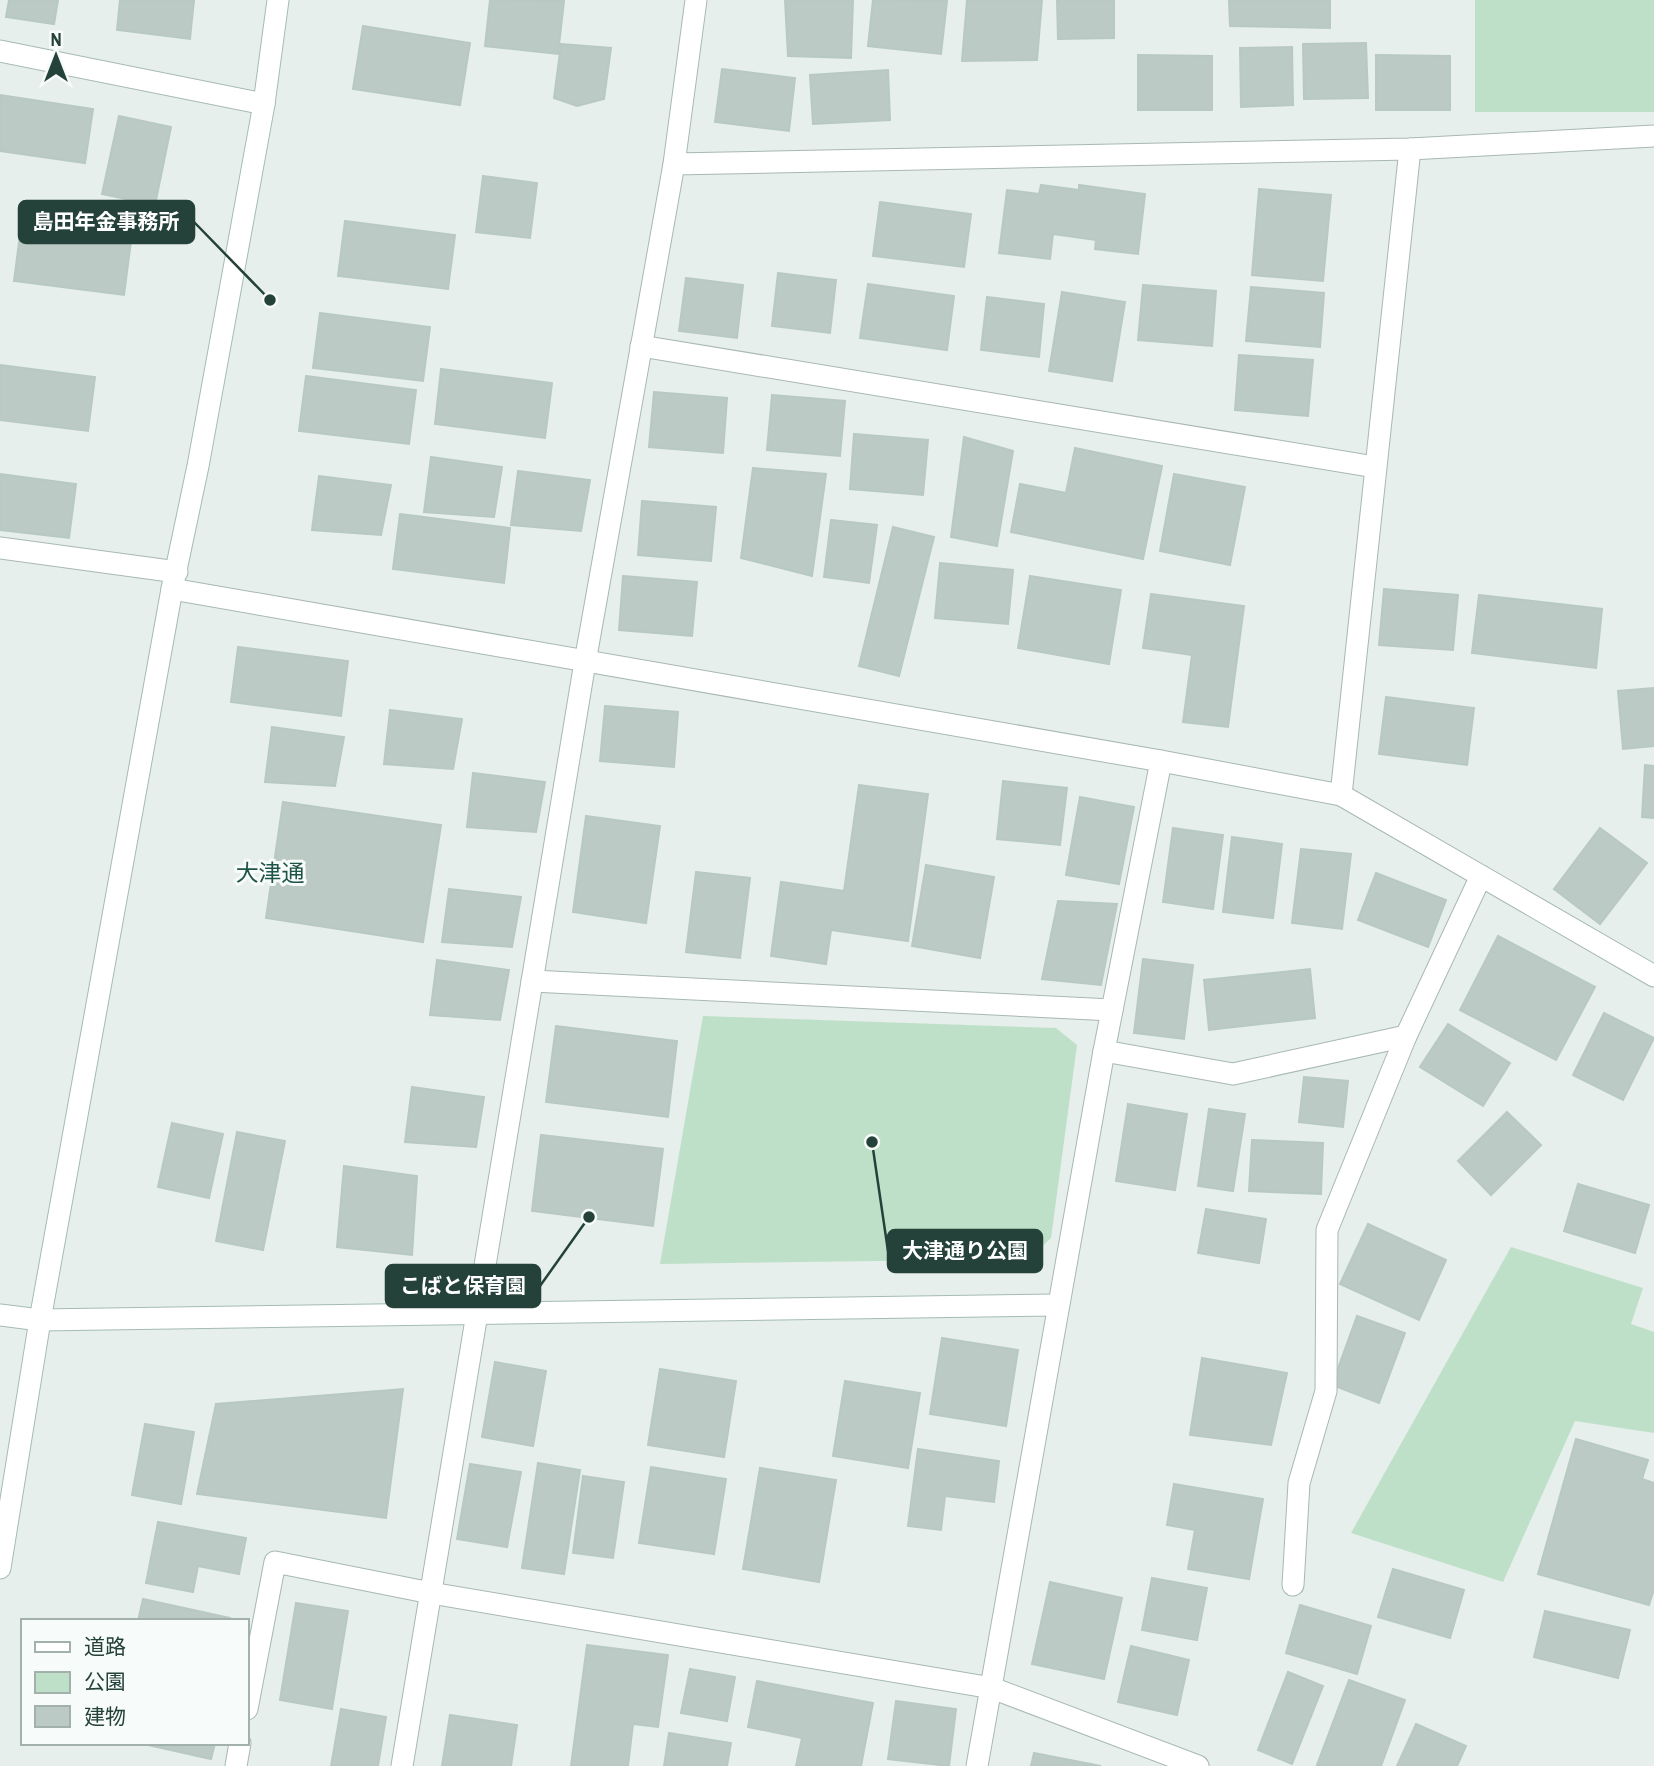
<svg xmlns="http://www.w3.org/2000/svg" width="1654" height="1766" font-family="'Archivo Narrow','Noto Sans JP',sans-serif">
	<rect width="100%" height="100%" fill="#e6efeb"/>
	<!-- green -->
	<g fill="#bfe0c8">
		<rect x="1475" y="0" width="179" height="112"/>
		<path d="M 703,1016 L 1056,1028 L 1077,1045 L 1051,1238 L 1029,1259 L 660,1264 Z"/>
		<path d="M 1511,1247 L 1643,1288 L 1631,1324 L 1654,1332 L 1654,1433 L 1575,1421 L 1503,1582 L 1351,1533 Z"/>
	</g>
	<!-- building -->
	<g fill="#bbcac4" stroke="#b8c9c2" stroke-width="2">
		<path d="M 9,0 L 58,0 L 54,24 L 6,17 Z"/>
		<path d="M 120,0 L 194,0 L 190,39 L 117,30 Z"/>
		<path d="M 490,0 L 564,1 L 558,54 L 485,46 Z"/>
		<path d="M 785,0 L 853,0 L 851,58 L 788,56 Z"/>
		<path d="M 873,0 L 947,1 L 941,54 L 868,46 Z"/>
		<path d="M 967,0 L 1042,0 L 1037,60 L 962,61 Z"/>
		<path d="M 1057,0 L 1114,0 L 1114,38 L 1058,39 Z"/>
		<path d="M 1229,0 L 1330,0 L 1330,28 L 1230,26 Z"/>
		<path d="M 363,26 L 470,43 L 460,105 L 353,89 Z"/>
		<path d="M 1366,43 L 1368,98 L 1304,99 L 1303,44 Z"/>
		<path d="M 561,44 L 611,48 L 604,99 L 577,106 L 554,98 Z"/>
		<path d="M 1292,47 L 1293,105 L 1241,107 L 1240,48 Z"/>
		<path d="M 1138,55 L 1212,56 L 1212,110 L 1138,110 Z"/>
		<path d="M 1376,55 L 1450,56 L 1450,110 L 1376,110 Z"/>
		<path d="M 722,69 L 795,78 L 789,131 L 715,122 Z"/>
		<path d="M 888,70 L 890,120 L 813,124 L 810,75 Z"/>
		<path d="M 0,95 L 93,109 L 85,163 L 0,151 Z"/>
		<path d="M 119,116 L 171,127 L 155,205 L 102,194 Z"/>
		<path d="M 483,176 L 537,183 L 530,238 L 476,232 Z"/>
		<path d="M 1041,185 L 1079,190 L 1079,185 L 1145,194 L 1138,254 L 1095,249 L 1096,240 L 1053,234 L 1050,259 L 999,253 L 1007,190 L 1039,194 Z"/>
		<path d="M 1259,189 L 1331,195 L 1323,281 L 1252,275 Z"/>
		<path d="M 880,202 L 971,214 L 964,267 L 873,256 Z"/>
		<path d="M 345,221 L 455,235 L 448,289 L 338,276 Z"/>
		<path d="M 21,227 L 131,241 L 124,295 L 14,281 Z"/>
		<path d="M 778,273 L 836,280 L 830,333 L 772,326 Z"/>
		<path d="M 686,278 L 743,285 L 737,338 L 679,331 Z"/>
		<path d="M 868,284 L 954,296 L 947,350 L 860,338 Z"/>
		<path d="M 1143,285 L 1216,291 L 1212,346 L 1138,340 Z"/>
		<path d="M 1251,287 L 1324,293 L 1320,347 L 1246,341 Z"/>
		<path d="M 1062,292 L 1125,302 L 1112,381 L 1049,371 Z"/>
		<path d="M 987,297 L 1044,304 L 1039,357 L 981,350 Z"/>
		<path d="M 320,313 L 430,327 L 423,381 L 313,368 Z"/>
		<path d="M 1239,355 L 1313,360 L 1308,416 L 1235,410 Z"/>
		<path d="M 0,365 L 95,377 L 88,431 L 0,420 Z"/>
		<path d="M 441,369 L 552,383 L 545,438 L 435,424 Z"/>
		<path d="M 306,376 L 416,390 L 409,444 L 299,431 Z"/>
		<path d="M 654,392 L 727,398 L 723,453 L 649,447 Z"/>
		<path d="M 772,395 L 845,401 L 840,456 L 767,450 Z"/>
		<path d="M 854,434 L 928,440 L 923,495 L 850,489 Z"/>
		<path d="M 964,437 L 1013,451 L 997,546 L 951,537 Z"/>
		<path d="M 1075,448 L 1162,466 L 1143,559 L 1011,532 L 1020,484 L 1066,493 Z"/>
		<path d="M 431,457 L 502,467 L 494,517 L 424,512 Z"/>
		<path d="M 753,468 L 826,474 L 812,576 L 741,558 Z"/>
		<path d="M 518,471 L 590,480 L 581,531 L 511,525 Z"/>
		<path d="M 0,474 L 76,484 L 69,538 L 0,530 Z"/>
		<path d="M 1174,474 L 1245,487 L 1230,565 L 1160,551 Z"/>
		<path d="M 319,476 L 391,485 L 381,535 L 312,530 Z"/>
		<path d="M 642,501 L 716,507 L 711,561 L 638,555 Z"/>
		<path d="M 400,514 L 510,528 L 504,583 L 393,569 Z"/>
		<path d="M 831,520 L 877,525 L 869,583 L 824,577 Z"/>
		<path d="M 893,527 L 934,537 L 899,676 L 859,666 Z"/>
		<path d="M 940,563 L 1013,570 L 1008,624 L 935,618 Z"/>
		<path d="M 623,576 L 697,582 L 692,636 L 619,630 Z"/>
		<path d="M 1030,576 L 1121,590 L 1109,664 L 1018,648 Z"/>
		<path d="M 1384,589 L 1458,595 L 1453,650 L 1379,645 Z"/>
		<path d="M 1151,594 L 1244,606 L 1228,727 L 1183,722 L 1192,655 L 1143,648 Z"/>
		<path d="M 1479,595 L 1602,609 L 1596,668 L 1472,653 Z"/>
		<path d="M 238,647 L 348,661 L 341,716 L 231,702 Z"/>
		<path d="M 1654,688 L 1654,746 L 1623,749 L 1618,691 Z"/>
		<path d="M 1386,697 L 1474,708 L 1467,765 L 1379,754 Z"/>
		<path d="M 605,706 L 678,712 L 674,767 L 600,761 Z"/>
		<path d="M 390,710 L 462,719 L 453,769 L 384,764 Z"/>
		<path d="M 272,727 L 344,737 L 335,786 L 265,782 Z"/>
		<path d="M 1645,765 L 1654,766 L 1654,818 L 1642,817 Z"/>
		<path d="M 473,773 L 545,782 L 536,832 L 467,827 Z"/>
		<path d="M 1003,781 L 1067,788 L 1060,845 L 997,839 Z"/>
		<path d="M 859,785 L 928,794 L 908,941 L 831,930 L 826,964 L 771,956 L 781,882 L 844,891 Z"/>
		<path d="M 1080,797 L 1134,807 L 1119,884 L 1066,875 Z"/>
		<path d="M 283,802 L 441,825 L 423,942 L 266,918 Z"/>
		<path d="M 586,816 L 660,826 L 646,923 L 573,912 Z"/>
		<path d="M 1173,828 L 1223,835 L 1213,909 L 1163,902 Z"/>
		<path d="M 1600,828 L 1647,863 L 1600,924 L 1554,889 Z"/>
		<path d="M 1232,837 L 1282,844 L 1273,918 L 1223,912 Z"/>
		<path d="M 1301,849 L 1351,854 L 1342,929 L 1292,923 Z"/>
		<path d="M 926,865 L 994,877 L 980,958 L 912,946 Z"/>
		<path d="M 696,872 L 750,878 L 740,958 L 686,952 Z"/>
		<path d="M 1376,873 L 1446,900 L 1428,947 L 1358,920 Z"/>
		<path d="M 449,889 L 521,897 L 512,947 L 442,942 Z"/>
		<path d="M 1058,901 L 1117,904 L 1101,985 L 1042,979 Z"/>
		<path d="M 1498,936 L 1595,987 L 1556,1060 L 1460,1010 Z"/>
		<path d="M 1143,959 L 1193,965 L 1184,1039 L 1134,1033 Z"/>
		<path d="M 437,960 L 509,970 L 500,1020 L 430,1015 Z"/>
		<path d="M 1310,969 L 1315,1018 L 1209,1030 L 1204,980 Z"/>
		<path d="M 1604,1013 L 1654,1038 L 1623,1100 L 1573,1075 Z"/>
		<path d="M 1448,1024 L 1510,1063 L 1483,1106 L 1420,1067 Z"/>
		<path d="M 556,1026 L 677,1041 L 668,1117 L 546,1102 Z"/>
		<path d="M 1304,1077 L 1348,1081 L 1343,1127 L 1299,1122 Z"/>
		<path d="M 412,1087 L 484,1097 L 476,1147 L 405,1142 Z"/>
		<path d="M 1128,1104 L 1187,1114 L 1175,1190 L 1116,1181 Z"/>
		<path d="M 1209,1109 L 1245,1114 L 1233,1191 L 1198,1186 Z"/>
		<path d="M 1507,1112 L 1541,1145 L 1491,1195 L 1458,1161 Z"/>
		<path d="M 172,1123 L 223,1134 L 209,1198 L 158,1187 Z"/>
		<path d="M 237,1132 L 285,1141 L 263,1250 L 216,1241 Z"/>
		<path d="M 541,1135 L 663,1149 L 653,1226 L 532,1211 Z"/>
		<path d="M 1252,1140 L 1323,1143 L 1321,1194 L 1249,1191 Z"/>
		<path d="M 344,1166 L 417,1176 L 412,1255 L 337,1247 Z"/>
		<path d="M 1578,1184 L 1649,1205 L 1635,1253 L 1564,1231 Z"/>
		<path d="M 1206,1209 L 1266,1219 L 1259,1263 L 1198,1253 Z"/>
		<path d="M 1368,1224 L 1446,1260 L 1419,1320 L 1340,1284 Z"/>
		<path d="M 1357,1316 L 1405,1333 L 1379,1403 L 1332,1385 Z"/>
		<path d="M 942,1338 L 1018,1350 L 1006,1426 L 930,1414 Z"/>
		<path d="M 1202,1358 L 1287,1373 L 1271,1445 L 1190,1435 Z"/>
		<path d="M 495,1362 L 546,1371 L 533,1446 L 482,1437 Z"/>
		<path d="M 660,1369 L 736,1381 L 724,1457 L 648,1445 Z"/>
		<path d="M 845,1381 L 920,1393 L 908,1468 L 833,1456 Z"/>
		<path d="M 403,1389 L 386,1518 L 197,1494 L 216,1404 Z"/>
		<path d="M 145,1424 L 194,1432 L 181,1504 L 132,1495 Z"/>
		<path d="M 1576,1439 L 1648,1460 L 1642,1479 L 1654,1483 L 1654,1589 L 1649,1605 L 1538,1574 Z"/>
		<path d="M 918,1449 L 999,1461 L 994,1502 L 945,1496 L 941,1530 L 908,1526 Z"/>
		<path d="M 538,1463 L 580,1470 L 564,1574 L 522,1568 Z"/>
		<path d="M 470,1464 L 521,1472 L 507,1547 L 457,1539 Z"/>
		<path d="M 651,1467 L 726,1479 L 714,1554 L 639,1543 Z"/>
		<path d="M 760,1468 L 836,1480 L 819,1582 L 743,1569 Z"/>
		<path d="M 583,1476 L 624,1482 L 613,1558 L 573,1553 Z"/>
		<path d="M 1174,1484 L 1263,1499 L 1249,1579 L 1188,1569 L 1195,1530 L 1167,1525 Z"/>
		<path d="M 158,1522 L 246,1538 L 239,1574 L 198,1566 L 193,1592 L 146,1583 Z"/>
		<path d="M 1393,1569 L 1464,1590 L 1450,1638 L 1378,1617 Z"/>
		<path d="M 1152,1578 L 1207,1588 L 1197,1640 L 1142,1630 Z"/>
		<path d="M 1050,1582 L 1122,1598 L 1104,1679 L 1032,1664 Z"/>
		<path d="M 143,1599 L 230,1618 L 229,1621 L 138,1621 Z"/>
		<path d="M 296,1603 L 348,1611 L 332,1709 L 280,1700 Z"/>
		<path d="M 1300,1605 L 1371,1626 L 1357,1674 L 1286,1653 Z"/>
		<path d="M 1545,1611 L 1630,1630 L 1618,1678 L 1534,1657 Z"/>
		<path d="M 587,1645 L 668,1655 L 658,1727 L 633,1724 L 628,1766 L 571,1766 Z"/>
		<path d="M 1131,1646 L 1189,1660 L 1177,1715 L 1118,1702 Z"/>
		<path d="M 690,1669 L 735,1677 L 727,1721 L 681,1713 Z"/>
		<path d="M 1288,1672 L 1323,1686 L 1292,1764 L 1258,1750 Z"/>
		<path d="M 1349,1680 L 1405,1700 L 1381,1766 L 1317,1765 Z"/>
		<path d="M 757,1681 L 873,1703 L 861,1766 L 796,1766 L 802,1738 L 748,1727 Z"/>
		<path d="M 896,1701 L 956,1709 L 949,1766 L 888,1759 Z"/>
		<path d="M 341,1709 L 386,1717 L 378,1766 L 331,1766 Z"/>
		<path d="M 450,1715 L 517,1725 L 511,1766 L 442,1766 Z"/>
		<path d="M 1416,1724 L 1466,1746 L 1457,1766 L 1397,1766 Z"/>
		<path d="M 669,1733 L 731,1743 L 727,1766 L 664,1766 Z"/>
		<path d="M 139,1743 L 215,1743 L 211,1759 Z"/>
		<path d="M 1034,1753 L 1101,1766 L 1031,1766 Z"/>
	</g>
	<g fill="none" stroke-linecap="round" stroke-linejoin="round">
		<defs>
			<g id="lane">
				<path d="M 1104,1051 L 1233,1074 L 1406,1036 L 1481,876"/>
				<path d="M 1293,1585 L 1299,1483 L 1326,1391 L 1327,1230 L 1406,1036"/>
			</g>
			<g id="street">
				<path d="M 0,51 L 264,104"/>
				<path d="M 674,164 L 1410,149 L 1654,136"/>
				<path d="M 641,346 L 1375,467"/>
				<path d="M 0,548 L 177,572"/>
				<path d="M 172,589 L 1161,761 L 1341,795 L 1654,976"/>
				<path d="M 1341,795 L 1410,149"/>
				<path d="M 532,981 L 1112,1010"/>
				<path d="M 247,1709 L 275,1562 L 431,1593 L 992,1688 L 1198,1766"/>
				<path d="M 236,1766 L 240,1743"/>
				<path d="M 402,1766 L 585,662 L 674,164 L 696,0"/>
				<path d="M 977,1766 L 1104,1051 L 1161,761"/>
			</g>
			<g id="secondary">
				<path d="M 0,1315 L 40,1320 L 1058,1305"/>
				<path d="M 0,1568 L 40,1320 L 172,589 L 198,466 L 264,104 L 278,0"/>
			</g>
		</defs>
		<!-- lane casing -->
		<use href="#lane" stroke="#a8b8b2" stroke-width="23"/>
		<!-- street casing -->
		<use href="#street" stroke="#a8b8b2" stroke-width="23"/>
		<!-- secondary casing -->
		<use href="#secondary" stroke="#a4bbb3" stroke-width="23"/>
		<!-- lane -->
		<use href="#lane" stroke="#fff" stroke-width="21"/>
		<!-- street -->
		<use href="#street" stroke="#fff" stroke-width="21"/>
		<!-- secondary -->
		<use href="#secondary" stroke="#fff" stroke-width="21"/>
	</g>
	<g text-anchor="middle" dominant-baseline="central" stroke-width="6" stroke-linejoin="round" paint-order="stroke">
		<!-- quarter labels -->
		<g font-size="23" fill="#1f5548" stroke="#f7fbf9">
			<text x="270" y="872">大津通</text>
		</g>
	</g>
	<!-- callouts -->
	<path fill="none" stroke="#24423a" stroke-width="2.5" d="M270 300L194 222M872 1142L888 1251M589 1217L540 1286"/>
	<g fill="#24423a" stroke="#f7fbf9" stroke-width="2.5">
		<circle cx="270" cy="300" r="7"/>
		<circle cx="872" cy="1142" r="7"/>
		<circle cx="589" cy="1217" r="7"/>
	</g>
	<g fill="#24423a" stroke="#24423a" stroke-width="2.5">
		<rect x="19" y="201" width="175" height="42" rx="7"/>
		<rect x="888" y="1230" width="154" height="42" rx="7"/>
		<rect x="386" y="1265" width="154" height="42" rx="7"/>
	</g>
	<g font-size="21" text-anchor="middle" font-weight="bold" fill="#fff">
		<text x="106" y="229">島田年金事務所</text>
		<text x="965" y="1258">大津通り公園</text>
		<text x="463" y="1293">こばと保育園</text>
	</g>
	<!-- legend -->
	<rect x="21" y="1619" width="228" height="126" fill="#f7fbf9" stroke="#a3b1ad" stroke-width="2"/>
	<rect x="35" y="1642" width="35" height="10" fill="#ffffff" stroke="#a3b1ad" stroke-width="2"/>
	<text x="84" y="1654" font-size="21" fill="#24423a">道路</text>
	<rect x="35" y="1672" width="35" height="21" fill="#bfe0c8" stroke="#a3b1ad" stroke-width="2"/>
	<text x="84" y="1689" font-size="21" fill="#24423a">公園</text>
	<rect x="35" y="1706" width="35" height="21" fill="#bbcac4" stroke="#a3b1ad" stroke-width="2"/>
	<text x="84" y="1724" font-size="21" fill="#24423a">建物</text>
	<!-- north arrow -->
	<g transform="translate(56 56)" stroke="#f7fbf9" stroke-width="5" paint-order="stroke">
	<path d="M0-5L12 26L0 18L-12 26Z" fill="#24423a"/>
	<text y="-10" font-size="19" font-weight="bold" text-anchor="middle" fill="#24423a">N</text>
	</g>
</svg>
